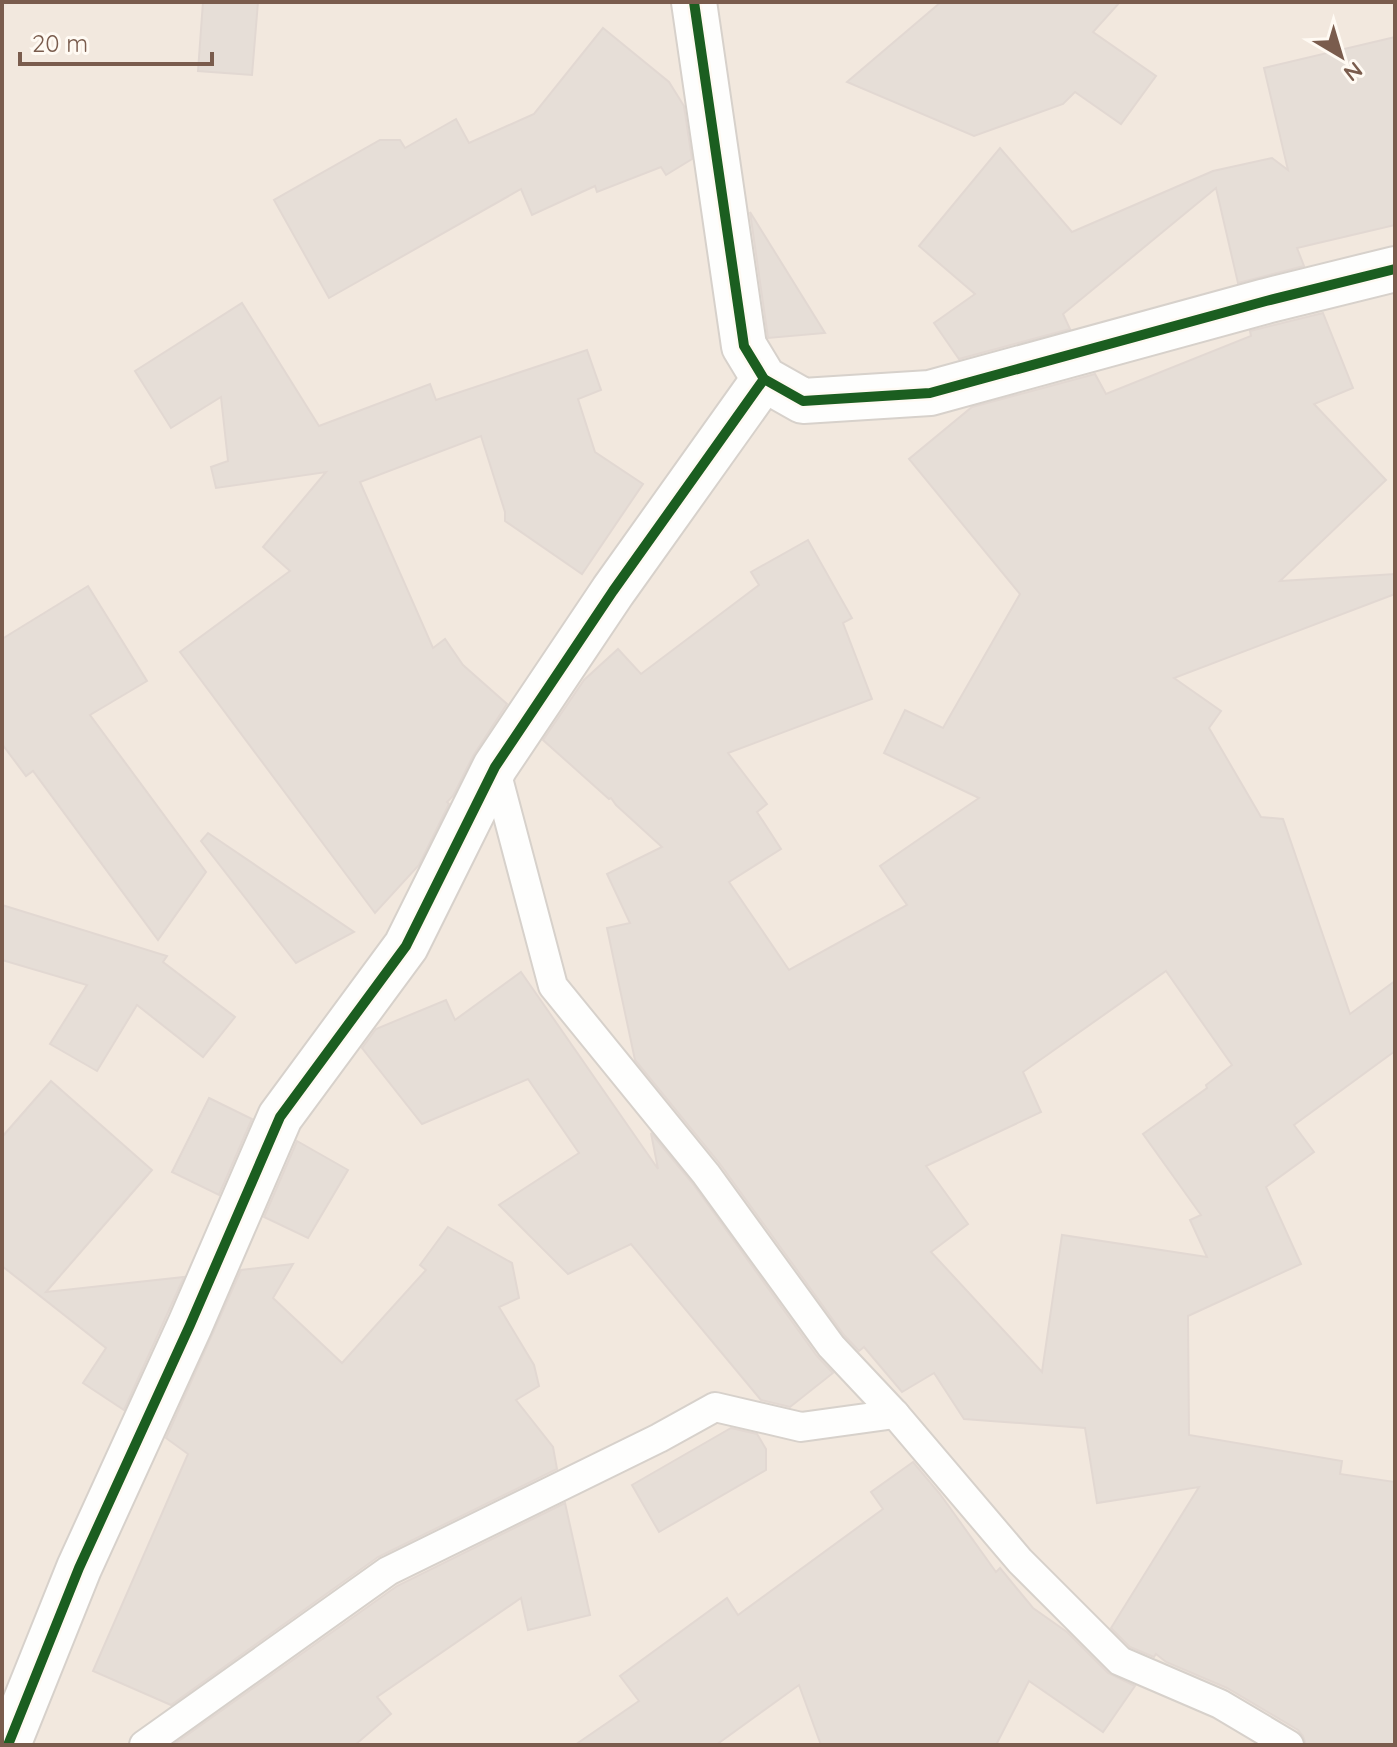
<svg xmlns="http://www.w3.org/2000/svg" width="1397" height="1747" font-family="Quicksand,sans-serif">
	<rect width="100%" height="100%" fill="#f9f5f0"/>
	<!-- residential -->
	<rect fill="#f2e8de" x="2" y="2" width="1393" height="1743"/>
	<!-- building -->
	<g fill="#e6ded7" stroke="#e2d8d2" stroke-width="2" fill-rule="evenodd">
		<path d="M 203,2 L 258,2 L 252,75 L 198,71 Z"/>
		<path d="M 941,2 L 1120,2 L 1093,32 L 1156,76 L 1121,124 L 1075,92 L 1063,104 L 974,136 L 847,82 Z"/>
		<path d="M 603,28 L 669,82 L 684,106 L 692,159 L 666,175 L 661,167 L 597,192 L 595,186 L 532,215 L 521,189 L 329,298 L 274,200 L 380,140 L 400,140 L 405,148 L 456,119 L 469,143 L 534,114 Z"/>
		<path d="M 1395,37 L 1395,225 L 1297,248 L 1304,266 L 1238,283 L 1216,188 L 1063,314 L 1070,329 L 959,359 L 934,323 L 975,294 L 919,246 L 1000,148 L 1072,232 L 1213,171 L 1272,158 L 1288,170 L 1264,68 Z"/>
		<path d="M 750,212 L 825,333 L 768,338 Z"/>
		<path d="M 242,303 L 319,426 L 430,384 L 436,400 L 587,350 L 601,390 L 578,399 L 595,452 L 643,484 L 582,574 L 505,521 L 505,512 L 481,436 L 360,482 L 433,648 L 445,639 L 463,665 L 507,704 L 473,756 L 453,796 L 447,802 L 449,804 L 419,865 L 375,913 L 180,652 L 290,571 L 263,547 L 326,472 L 216,488 L 211,467 L 228,461 L 221,397 L 171,428 L 135,371 Z"/>
		<path d="M 1323,313 L 1353,388 L 1314,404 L 1386,480 L 1280,581 L 1395,574 L 1395,594 L 1174,678 L 1221,711 L 1209,728 L 1261,817 L 1283,819 L 1350,1014 L 1395,981 L 1395,1051 L 1294,1125 L 1314,1152 L 1266,1187 L 1301,1264 L 1188,1316 L 1189,1435 L 1342,1461 L 1340,1474 L 1395,1482 L 1395,1745 L 1306,1745 L 1303,1736 L 1298,1730 L 1227,1688 L 1166,1662 L 1156,1654 L 1154,1657 L 1130,1647 L 1111,1628 L 1199,1487 L 1097,1503 L 1085,1428 L 964,1419 L 934,1373 L 902,1392 L 864,1347 L 859,1351 L 844,1335 L 720,1164 L 635,1060 L 607,928 L 630,923 L 607,874 L 662,847 L 616,805 L 611,798 L 609,799 L 543,740 L 584,680 L 618,649 L 641,674 L 759,585 L 751,572 L 808,540 L 852,618 L 843,623 L 872,699 L 728,753 L 767,804 L 757,812 L 781,849 L 729,882 L 789,970 L 907,905 L 880,866 L 979,798 L 884,753 L 905,710 L 943,728 L 1020,594 L 909,459 L 972,407 L 1095,374 L 1106,394 L 1251,336 L 1250,331 ZM 1166,971 L 1232,1065 L 1206,1085 L 1207,1088 L 1143,1134 L 1201,1215 L 1190,1220 L 1207,1257 L 1062,1235 L 1042,1372 L 931,1252 L 968,1224 L 926,1166 L 1041,1112 L 1023,1072 Z"/>
		<path d="M 88,586 L 147,681 L 90,715 L 206,872 L 158,940 L 33,771 L 26,776 L 2,744 L 2,639 Z"/>
		<path d="M 208,833 L 354,932 L 296,963 L 201,841 Z"/>
		<path d="M 2,905 L 167,956 L 163,962 L 235,1017 L 203,1057 L 137,1005 L 97,1071 L 50,1044 L 87,985 L 2,960 Z"/>
		<path d="M 521,972 L 658,1169 L 651,1133 L 693,1184 L 817,1356 L 833,1373 L 790,1407 L 761,1400 L 631,1244 L 568,1274 L 499,1205 L 579,1153 L 528,1079 L 422,1124 L 362,1048 L 376,1029 L 446,1000 L 455,1020 Z"/>
		<path d="M 51,1081 L 152,1170 L 46,1292 L 184,1277 L 124,1410 L 83,1383 L 106,1348 L 2,1266 L 2,1137 Z"/>
		<path d="M 209,1098 L 252,1119 L 219,1195 L 172,1172 Z"/>
		<path d="M 297,1141 L 348,1170 L 308,1238 L 264,1217 Z"/>
		<path d="M 448,1227 L 512,1263 L 519,1298 L 499,1307 L 534,1365 L 539,1386 L 516,1400 L 553,1447 L 557,1469 L 378,1557 L 171,1705 L 93,1671 L 188,1454 L 166,1438 L 241,1270 L 293,1264 L 273,1298 L 342,1363 L 426,1270 L 420,1265 Z"/>
		<path d="M 731,1428 L 757,1434 L 766,1449 L 766,1470 L 659,1532 L 632,1485 Z"/>
		<path d="M 913,1462 L 940,1494 L 996,1572 L 1000,1568 L 1033,1608 L 1067,1632 L 1108,1673 L 1135,1686 L 1103,1732 L 1029,1681 L 996,1745 L 821,1745 L 799,1685 L 716,1745 L 575,1745 L 639,1701 L 620,1676 L 727,1598 L 738,1615 L 883,1509 L 871,1492 Z"/>
		<path d="M 565,1503 L 590,1615 L 528,1630 L 521,1598 L 377,1697 L 391,1714 L 355,1745 L 173,1745 L 397,1586 Z"/>
	</g>
	<g fill="none" stroke-linecap="round" stroke-linejoin="round">
		<defs>
			<g id="service">
				<path d="M 495,767 L 553,986 L 706,1174 L 831,1346 L 895,1414 L 1020,1561 L 1120,1661 L 1220,1704 L 1289,1745"/>
				<path d="M 144,1745 L 388,1571 L 659,1438 L 715,1407 L 801,1427 L 895,1414"/>
			</g>
			<g id="minor">
				<path d="M 694,2 L 744,346 L 764,379 L 803,401 L 930,393 L 1266,301 L 1395,269"/>
				<path d="M 8,1745 L 79,1568 L 190,1325 L 280,1117 L 406,946 L 495,767 L 613,591 L 764,379"/>
			</g>
		</defs>
		<!-- service casing -->
		<use href="#service" stroke="#d7d1cb" stroke-width="32"/>
		<!-- minor casing -->
		<use href="#minor" stroke="#d7d1cb" stroke-width="48"/>
		<!-- service -->
		<use href="#service" stroke="#fefefd" stroke-width="28"/>
		<!-- minor -->
		<use href="#minor" stroke="#fefefd" stroke-width="44"/>
		<defs>
			<g id="cycleway">
				<path d="M 694,2 L 744,346 L 764,379 L 803,401 L 930,393 L 1266,301 L 1395,269"/>
				<path d="M 8,1745 L 79,1568 L 190,1325 L 280,1117 L 406,946 L 495,767 L 613,591 L 764,379"/>
			</g>
		</defs>
		<!-- cycleway casing -->
		<use href="#cycleway" stroke="#fffaf3" stroke-width="15"/>
		<!-- cycleway -->
		<use href="#cycleway" stroke="#1b5e20" stroke-width="10"/>
	</g>
	<!-- border -->
	<rect width="1397" height="1747" fill="none" stroke="#7a5c4d" stroke-width="8"/>
	<!-- north arrow -->
	<g transform="translate(1341 56) rotate(142)" stroke="#fffaf3" stroke-width="6" paint-order="stroke">
	<path d="M0-6L14 30L0 20L-14 30Z" fill="#7a5c4d"/>
	<text y="-12" font-size="22" font-weight="bold" text-anchor="middle" fill="#7a5c4d">N</text>
	</g>
	<!-- scale -->
	<path d="M20 52v12h192v-12" fill="none" stroke="#7a5c4d" stroke-width="4"/>
	<text x="32" y="52" font-size="24" fill="#7a5c4d" stroke="#fffaf3" stroke-width="6" paint-order="stroke">20 m</text>
</svg>
